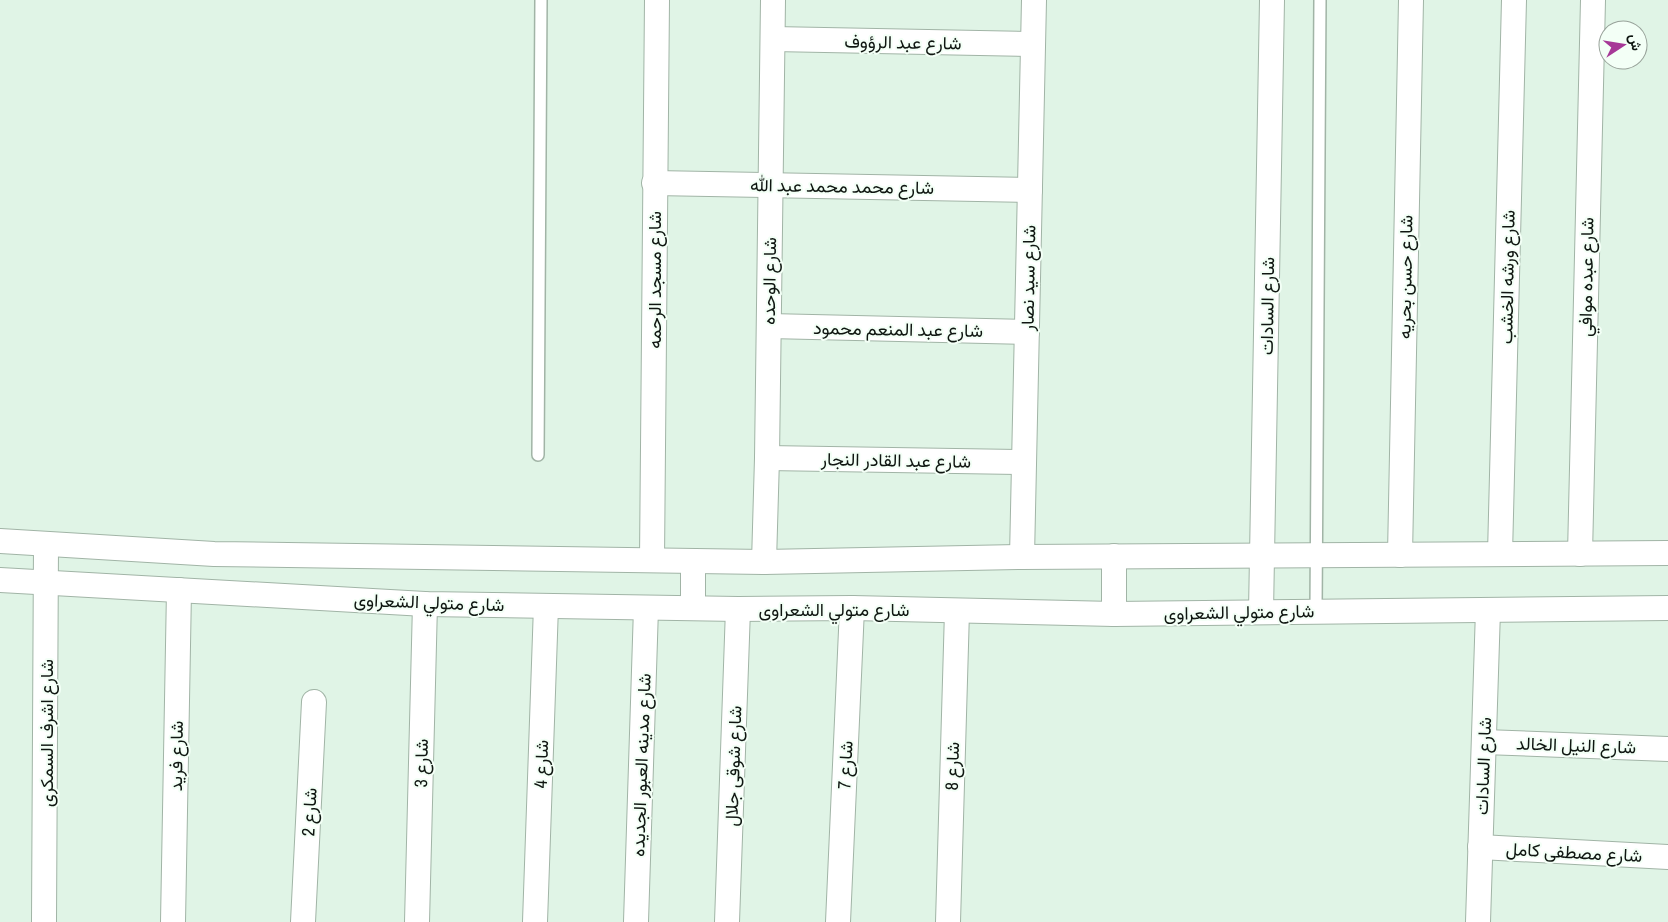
<svg xmlns="http://www.w3.org/2000/svg" width="1668" height="922" font-family="'Archivo Narrow',Vazirmatn,sans-serif">
	<rect width="100%" height="100%" fill="#e0f4e6"/>
	<g fill="none" stroke-linecap="round" stroke-linejoin="round">
		<defs>
			<g id="service">
				<path d="M 538,455 L 541,0"/>
				<path d="M 1316,611 L 1320,0"/>
			</g>
			<g id="minor">
				<path d="M 773,39 L 1033,44"/>
				<path d="M 654,183 L 1030,190"/>
				<path d="M 769,326 L 1027,332"/>
				<path d="M 767,458 L 1024,462"/>
				<path d="M 0,541 L 214,554 L 764,562 L 1022,557 L 1668,553"/>
				<path d="M 1500,554 L 1514,0"/>
				<path d="M 1580,554 L 1593,0"/>
				<path d="M 1400,555 L 1411,0"/>
				<path d="M 1114,556 L 1114,614"/>
				<path d="M 1022,557 L 1034,0"/>
				<path d="M 652,560 L 657,0"/>
				<path d="M 764,562 L 767,458 L 773,0"/>
				<path d="M 0,580 L 425,604 L 738,609 L 852,608 L 1114,614 L 1668,608"/>
				<path d="M 693,608 L 693,561"/>
				<path d="M 1261,612 L 1272,0"/>
				<path d="M 1484,742 L 1668,749"/>
				<path d="M 1480,847 L 1668,857"/>
				<path d="M 44,922 L 46,545"/>
				<path d="M 173,922 L 179,590"/>
				<path d="M 303,922 L 314,702"/>
				<path d="M 417,922 L 425,604"/>
				<path d="M 535,922 L 546,606"/>
				<path d="M 636,922 L 646,608"/>
				<path d="M 727,922 L 738,609"/>
				<path d="M 838,922 L 852,608"/>
				<path d="M 948,922 L 957,611"/>
				<path d="M 1478,922 L 1488,610"/>
			</g>
		</defs>
		<!-- service casing -->
		<use href="#service" stroke="#a1b4a6" stroke-width="14"/>
		<!-- minor casing -->
		<use href="#minor" stroke="#a1b4a6" stroke-width="26"/>
		<!-- service -->
		<use href="#service" stroke="#fff" stroke-width="11"/>
		<!-- minor -->
		<use href="#minor" stroke="#fff" stroke-width="24"/>
	</g>
	<g text-anchor="middle" dominant-baseline="central" stroke-width="4" stroke-linejoin="round" paint-order="stroke">
		<!-- street labels -->
		<g font-size="18" fill="#0f1611" stroke="#f3fff6">
			<text transform="translate(903 42) rotate(1)">شارع عبد الرؤوف</text>
			<text transform="translate(842 186) rotate(1)">شارع محمد محمد عبد الله</text>
			<text transform="translate(1405 277) rotate(-89)">شارع حسن بحريه</text>
			<text transform="translate(1507 277) rotate(-89)">شارع ورشه الخشب</text>
			<text transform="translate(1586 277) rotate(-89)">شارع عبده موافي</text>
			<text transform="translate(1028 278) rotate(-89)">شارع سيد نصار</text>
			<text transform="translate(654 280) rotate(-90)">شارع مسجد الرحمه</text>
			<text transform="translate(769 281) rotate(-89)">شارع الوحده</text>
			<text transform="translate(1267 306) rotate(-89)">شارع السادات</text>
			<text transform="translate(898 329) rotate(1)">شارع عبد المنعم محمود</text>
			<text transform="translate(896 460) rotate(1)">شارع عبد القادر النجار</text>
			<text transform="translate(429 602) rotate(2)">شارع متولي الشعراوى</text>
			<text x="834" y="609">شارع متولي الشعراوى</text>
			<text transform="translate(1239 612) rotate(-1)">شارع متولي الشعراوى</text>
			<text transform="translate(46 733) rotate(-90)">شارع اشرف السمكرى</text>
			<text transform="translate(1576 745) rotate(2)">شارع النيل الخالد</text>
			<text transform="translate(176 756) rotate(-89)">شارع فريد</text>
			<text transform="translate(421 763) rotate(-89)">شارع 3</text>
			<text transform="translate(541 764) rotate(-88)">شارع 4</text>
			<text transform="translate(641 765) rotate(-88)">شارع مدينه العبور الجديده</text>
			<text transform="translate(845 765) rotate(-87)">شارع 7</text>
			<text transform="translate(733 766) rotate(-88)">شارع شوقى جلال</text>
			<text transform="translate(952 766) rotate(-88)">شارع 8</text>
			<text transform="translate(1483 766) rotate(-88)">شارع السادات</text>
			<text transform="translate(309 812) rotate(-87)">شارع 2</text>
			<text transform="translate(1574 852) rotate(3)">شارع مصطفى كامل</text>
		</g>
	</g>
	<!-- north arrow -->
	<g transform="translate(1623 45) rotate(78)"><circle r="24" fill="#f3fff6" stroke="#98a29a"/>
	<path d="M0-4L9 19L0 12L-9 19Z" fill="#a63897"/>
	<text y="-8" font-size="14" font-weight="bold" text-anchor="middle" fill="#0f1611">ش</text>
	</g>
</svg>
